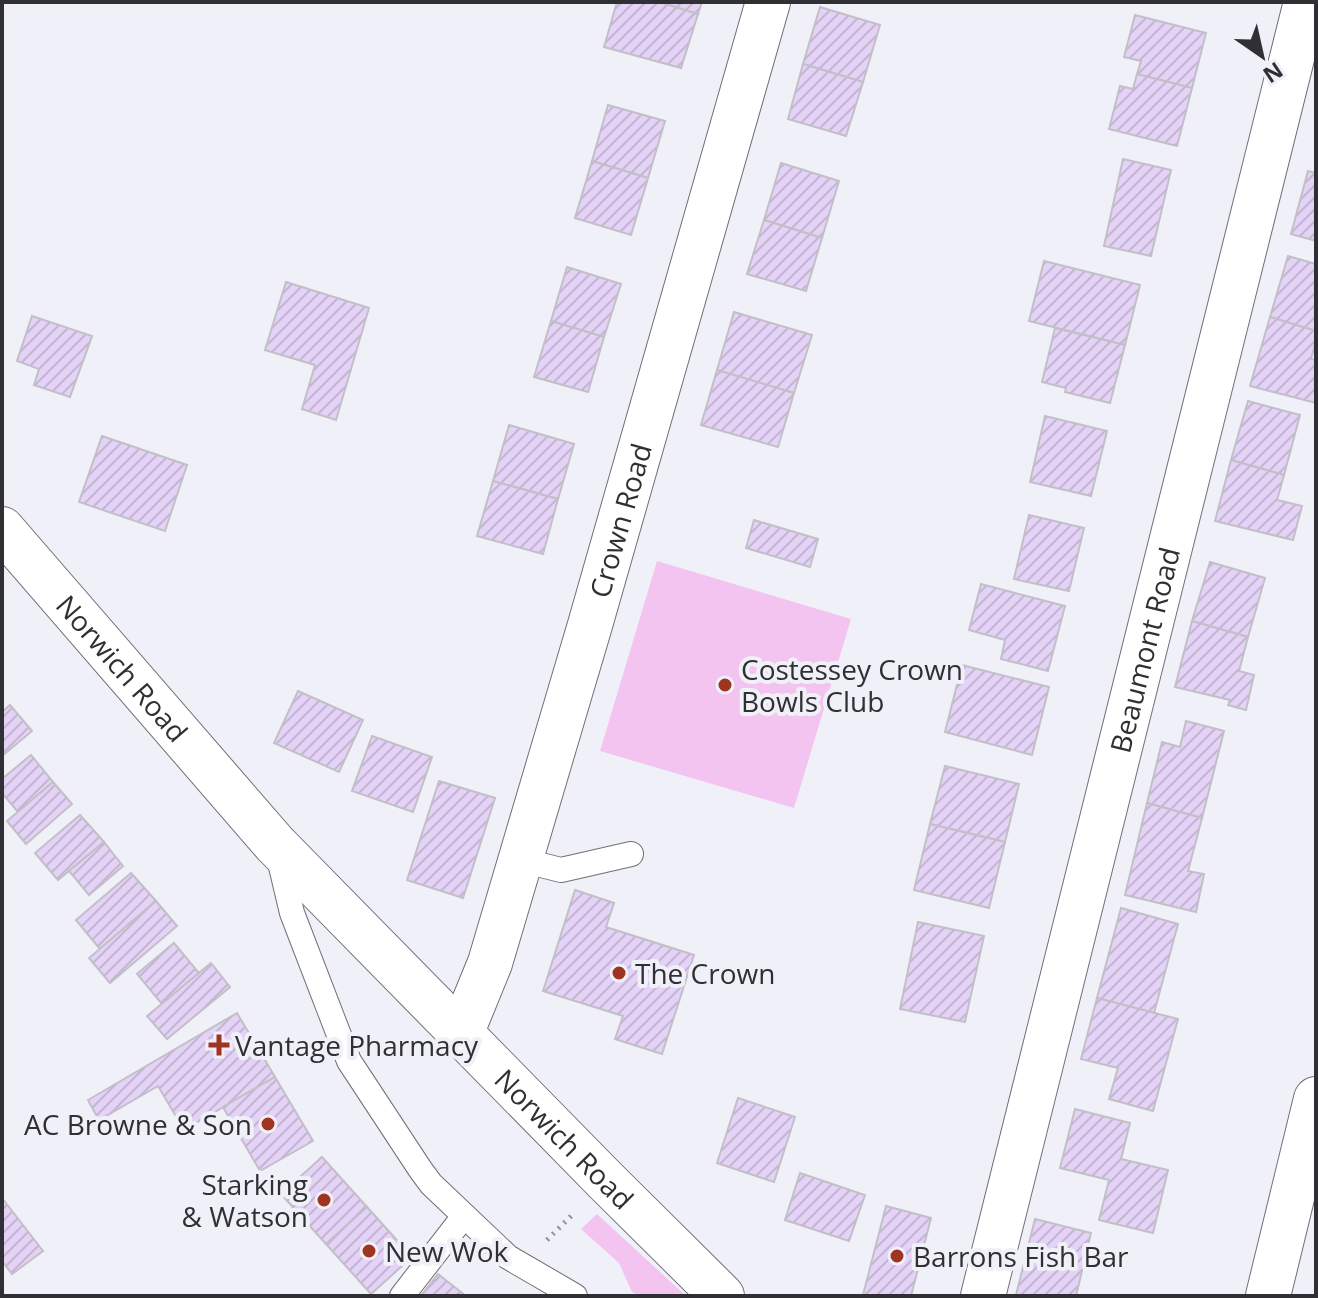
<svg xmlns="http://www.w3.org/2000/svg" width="1318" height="1298" font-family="'Open Sans',sans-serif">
	<defs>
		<pattern id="building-hatch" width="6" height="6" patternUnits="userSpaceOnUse" patternTransform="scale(2)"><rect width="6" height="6" fill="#e4d3f7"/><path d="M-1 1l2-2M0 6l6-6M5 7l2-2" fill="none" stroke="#c4b5d4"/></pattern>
	</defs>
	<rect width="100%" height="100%" fill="#f0f0f9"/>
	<!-- grass -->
	<g fill="#f3c4f0">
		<path d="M 657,561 L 851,619 L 794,808 L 600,751 Z"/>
		<path d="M 597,1214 L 686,1296 L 640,1296 L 632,1292 L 619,1263 L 581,1229 Z"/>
	</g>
	<!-- building -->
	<g fill="url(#building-hatch)" stroke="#c3bfc7" stroke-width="2">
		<path d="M 617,2 L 660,2 L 698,14 L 681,68 L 604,47 Z"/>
		<path d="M 660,2 L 702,2 L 698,14 Z"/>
		<path d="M 820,7 L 880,25 L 863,82 L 803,64 Z"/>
		<path d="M 1135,15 L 1206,33 L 1192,88 L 1137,74 L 1141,61 L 1124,57 Z"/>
		<path d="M 803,64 L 863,82 L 846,136 L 788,119 Z"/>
		<path d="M 1137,74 L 1192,88 L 1177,146 L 1109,129 L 1120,86 L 1133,89 Z"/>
		<path d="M 608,105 L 665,121 L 648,178 L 592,161 Z"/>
		<path d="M 1123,159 L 1171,170 L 1151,256 L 1104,246 Z"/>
		<path d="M 592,161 L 648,178 L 631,235 L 575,218 Z"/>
		<path d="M 781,163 L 839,181 L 822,238 L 764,220 Z"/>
		<path d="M 1308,171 L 1316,173 L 1316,241 L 1291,234 Z"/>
		<path d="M 764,220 L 822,238 L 806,291 L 747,274 Z"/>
		<path d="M 1288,256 L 1316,264 L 1316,331 L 1270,317 Z"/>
		<path d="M 1044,261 L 1140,285 L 1125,345 L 1029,321 Z"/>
		<path d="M 567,267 L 621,284 L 604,337 L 551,321 Z"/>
		<path d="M 286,282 L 369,308 L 336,420 L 302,409 L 315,365 L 265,350 Z"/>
		<path d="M 734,312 L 812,335 L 794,393 L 717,370 Z"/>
		<path d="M 32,316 L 92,336 L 70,397 L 34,385 L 39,369 L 17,361 Z"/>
		<path d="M 1270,317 L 1316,331 L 1316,341 L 1311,359 L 1316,360 L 1316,403 L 1250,386 Z"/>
		<path d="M 551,321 L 604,337 L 588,392 L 534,377 Z"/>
		<path d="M 1055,328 L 1125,345 L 1110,403 L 1065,392 L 1066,388 L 1042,382 Z"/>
		<path d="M 717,370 L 794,393 L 778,447 L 701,425 Z"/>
		<path d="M 1248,401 L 1300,415 L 1284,475 L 1231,460 Z"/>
		<path d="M 1045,416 L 1107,431 L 1091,496 L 1030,482 Z"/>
		<path d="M 509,425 L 574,444 L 558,499 L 493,481 Z"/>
		<path d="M 102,436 L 187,465 L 165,531 L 79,502 Z"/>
		<path d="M 1231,460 L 1284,475 L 1277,500 L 1302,506 L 1293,540 L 1215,521 Z"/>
		<path d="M 493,481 L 558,499 L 543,554 L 477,536 Z"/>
		<path d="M 1029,515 L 1084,528 L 1069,591 L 1014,579 Z"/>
		<path d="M 754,520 L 818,539 L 810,567 L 746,548 Z"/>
		<path d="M 1210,562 L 1265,578 L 1248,637 L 1192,621 Z"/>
		<path d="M 981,584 L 1065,606 L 1048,671 L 1001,659 L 1005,640 L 969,630 Z"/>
		<path d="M 1192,621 L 1248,637 L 1239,671 L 1254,675 L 1246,710 L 1228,705 L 1230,700 L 1175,687 Z"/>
		<path d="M 962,665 L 1049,687 L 1032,755 L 945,732 Z"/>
		<path d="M 298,691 L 363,720 L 339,772 L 274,743 Z"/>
		<path d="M 10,705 L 32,731 L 2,756 L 2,712 Z"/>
		<path d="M 1186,721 L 1224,731 L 1202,818 L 1147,803 L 1162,742 L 1180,747 Z"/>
		<path d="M 372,736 L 432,757 L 413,812 L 352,791 Z"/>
		<path d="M 31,755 L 53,782 L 18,812 L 2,793 L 2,779 Z"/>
		<path d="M 945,766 L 1019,784 L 1005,842 L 930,824 Z"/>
		<path d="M 439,781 L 495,798 L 463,898 L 407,880 Z"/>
		<path d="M 53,782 L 72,804 L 26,844 L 7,821 Z"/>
		<path d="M 1147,803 L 1202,818 L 1188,871 L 1204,874 L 1196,912 L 1125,895 Z"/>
		<path d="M 80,815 L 104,842 L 58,880 L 35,853 Z"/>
		<path d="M 930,824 L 1005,842 L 989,908 L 914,890 Z"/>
		<path d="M 104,842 L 123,866 L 89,895 L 69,871 Z"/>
		<path d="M 131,873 L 156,901 L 100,949 L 76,920 Z"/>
		<path d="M 575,890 L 614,903 L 606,927 L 694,955 L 662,1054 L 615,1039 L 623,1016 L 543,991 Z"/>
		<path d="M 156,901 L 177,926 L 110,983 L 89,958 Z"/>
		<path d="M 1121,908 L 1178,924 L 1154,1013 L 1097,998 Z"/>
		<path d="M 918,922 L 984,936 L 965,1022 L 900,1009 Z"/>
		<path d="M 174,943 L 199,973 L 162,1004 L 137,974 Z"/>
		<path d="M 211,963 L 230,987 L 167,1039 L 147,1016 Z"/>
		<path d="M 1097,998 L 1178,1019 L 1153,1111 L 1109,1099 L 1118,1068 L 1081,1059 Z"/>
		<path d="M 237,1013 L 275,1077 L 184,1130 L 158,1086 L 99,1120 L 88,1100 Z"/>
		<path d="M 275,1077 L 313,1141 L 260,1171 L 223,1107 Z"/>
		<path d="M 738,1098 L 795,1117 L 774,1182 L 717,1163 Z"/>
		<path d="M 1075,1109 L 1130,1123 L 1121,1159 L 1168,1170 L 1153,1233 L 1099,1220 L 1109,1180 L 1060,1168 Z"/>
		<path d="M 322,1157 L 367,1207 L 326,1244 L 281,1194 Z"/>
		<path d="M 800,1173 L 865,1195 L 849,1241 L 785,1220 Z"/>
		<path d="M 2,1198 L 43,1251 L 12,1274 L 2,1261 Z"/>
		<path d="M 886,1206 L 931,1218 L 911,1296 L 863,1295 Z"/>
		<path d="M 367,1207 L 412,1257 L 371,1294 L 326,1244 Z"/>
		<path d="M 1035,1219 L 1091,1233 L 1076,1296 L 1016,1295 Z"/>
		<path d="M 438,1274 L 457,1289 L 466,1296 L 421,1296 Z"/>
	</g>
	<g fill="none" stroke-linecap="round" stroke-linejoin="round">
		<defs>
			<g id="service">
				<path d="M 278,854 L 292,913 L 349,1061 L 420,1169 L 431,1184 L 508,1257 L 575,1296"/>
				<path d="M 521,860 L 561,870 L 631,854"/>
				<path d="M 402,1296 L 464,1216"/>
			</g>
			<g id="minor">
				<path id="s1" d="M 461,1034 L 490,963 L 590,625 L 768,2"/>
				<path id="s2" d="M 983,1296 L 1306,2"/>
				<path d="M 1268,1296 L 1316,1099"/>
			</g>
			<g id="tertiary">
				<path id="s3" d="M 2,529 L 275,844 L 606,1181 L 722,1296"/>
			</g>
		</defs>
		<!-- service casing -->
		<use href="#service" stroke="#6f6f77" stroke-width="26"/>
		<!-- minor casing -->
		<use href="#minor" stroke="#6f6f77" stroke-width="46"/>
		<!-- tertiary casing -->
		<use href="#tertiary" stroke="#6f6f77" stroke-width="46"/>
		<!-- path -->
		<path stroke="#929299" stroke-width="5" stroke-dasharray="2 6" stroke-linecap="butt" d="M 547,1240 L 574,1213"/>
		<!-- service -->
		<use href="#service" stroke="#fff" stroke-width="24"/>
		<!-- minor -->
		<use href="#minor" stroke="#fff" stroke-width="44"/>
		<!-- tertiary -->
		<use href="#tertiary" stroke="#fff" stroke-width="44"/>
	</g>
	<!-- markers -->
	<g fill="#9f3521" stroke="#f0f0f9" stroke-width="3">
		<circle cx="725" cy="685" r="8"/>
		<circle cx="619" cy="973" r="8"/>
		<path d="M215 1033h8v8h8v8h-8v8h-8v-8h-8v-8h8z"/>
		<circle cx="268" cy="1124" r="8"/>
		<circle cx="324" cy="1200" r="8"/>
		<circle cx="369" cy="1251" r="8"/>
		<circle cx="897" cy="1256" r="8"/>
	</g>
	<g text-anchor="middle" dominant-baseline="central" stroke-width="8" stroke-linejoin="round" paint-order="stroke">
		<!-- street labels -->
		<g font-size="28" fill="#303034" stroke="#f0f0f9">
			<text stroke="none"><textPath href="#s1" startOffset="538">Crown Road</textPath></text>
			<text stroke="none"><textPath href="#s2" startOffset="666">Beaumont Road</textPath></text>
			<text stroke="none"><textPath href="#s3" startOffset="184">Norwich Road</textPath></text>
			<text stroke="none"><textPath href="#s3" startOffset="830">Norwich Road</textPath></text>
		</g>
		<!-- poi labels -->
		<g font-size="28" fill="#303034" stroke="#f0f0f9" text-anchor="start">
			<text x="741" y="669">Costessey Crown<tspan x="741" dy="32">Bowls Club</tspan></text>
			<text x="635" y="973">The Crown</text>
			<text x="235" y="1045">Vantage Pharmacy</text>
			<text x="252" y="1124" text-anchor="end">AC Browne &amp; Son</text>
			<text x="308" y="1184" text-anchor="end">Starking<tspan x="308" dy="32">&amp; Watson</tspan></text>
			<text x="385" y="1251">New Wok</text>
			<text x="913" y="1256">Barrons Fish Bar</text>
		</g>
	</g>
	<!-- border -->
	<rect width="1318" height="1298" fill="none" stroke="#303034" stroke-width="8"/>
	<!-- north arrow -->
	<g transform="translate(1262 56) rotate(146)" stroke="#f0f0f9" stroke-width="6" paint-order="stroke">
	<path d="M0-6L14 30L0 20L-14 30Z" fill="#303034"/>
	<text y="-12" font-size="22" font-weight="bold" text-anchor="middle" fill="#303034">N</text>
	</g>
</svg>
